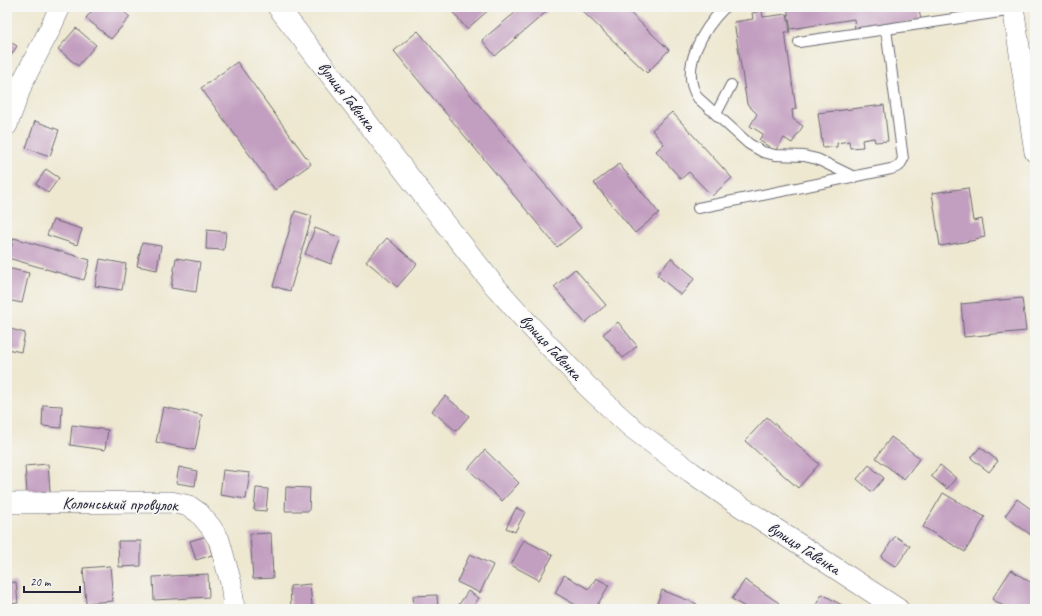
<svg xmlns="http://www.w3.org/2000/svg" width="1042" height="616" font-family="Caveat,sans-serif">
	<rect width="100%" height="100%" fill="#f6f6f2"/>
	<filter id="ink" filterUnits="userSpaceOnUse"><feTurbulence type="fractalNoise" baseFrequency=".025" numOctaves="2"/><feDisplacementMap in="SourceGraphic" scale="8" xChannelSelector="R" yChannelSelector="G"/><feConvolveMatrix kernelMatrix="1 2 1 2 8 2 1 2 1" color-interpolation-filters="sRGB"/></filter>
	<filter id="wash" filterUnits="userSpaceOnUse"><feTurbulence type="fractalNoise" baseFrequency=".012" numOctaves="4" result="noise"/><feDisplacementMap in="SourceGraphic" scale="16" xChannelSelector="R" yChannelSelector="G"/><feGaussianBlur stdDeviation="0.9" result="paint"/><feColorMatrix in="noise" values="0 0 0 0 0 0 0 0 0 0 0 0 0 0 0 0 0 1.4 0 .05"/><feComposite in="paint" operator="in"/></filter>
	<g filter="url(#wash)">
		<rect width="100%" height="100%" fill="#eee8d1"/>
		<g id="blocks">
			<!-- building -->
			<g fill="#c29ec0">
				<path d="M 95,7 L 118,7 L 130,17 L 111,39 L 86,18 Z"/>
				<path d="M 448,7 L 492,7 L 467,29 Z"/>
				<path d="M 522,7 L 552,7 L 495,56 L 482,40 Z"/>
				<path d="M 578,7 L 624,7 L 669,50 L 647,73 Z"/>
				<path d="M 787,7 L 931,7 L 931,8 L 919,10 L 921,20 L 855,30 L 854,19 L 791,29 Z"/>
				<path d="M 762,11 L 763,17 L 787,14 L 790,32 L 785,32 L 796,109 L 792,110 L 793,119 L 803,126 L 792,143 L 784,138 L 775,151 L 759,140 L 763,134 L 750,126 L 757,114 L 747,104 L 734,22 L 753,19 L 752,13 Z"/>
				<path d="M 76,28 L 96,45 L 78,66 L 58,49 Z"/>
				<path d="M 418,31 L 581,228 L 557,247 L 394,51 Z"/>
				<path d="M 7,40 L 17,46 L 7,62 Z"/>
				<path d="M 237,62 L 311,164 L 275,190 L 201,88 Z"/>
				<path d="M 884,105 L 888,141 L 875,142 L 874,138 L 862,140 L 863,147 L 850,148 L 849,141 L 837,143 L 837,147 L 823,148 L 818,113 Z"/>
				<path d="M 672,112 L 732,178 L 712,196 L 689,172 L 681,179 L 656,151 L 664,144 L 652,130 Z"/>
				<path d="M 35,121 L 59,130 L 50,156 L 26,148 Z"/>
				<path d="M 619,164 L 659,213 L 635,233 L 594,183 Z"/>
				<path d="M 46,169 L 59,178 L 48,193 L 36,184 Z"/>
				<path d="M 968,188 L 973,221 L 982,219 L 985,237 L 975,239 L 976,240 L 940,246 L 932,193 Z"/>
				<path d="M 295,211 L 312,216 L 290,291 L 273,286 Z"/>
				<path d="M 53,220 L 82,229 L 77,245 L 47,235 Z"/>
				<path d="M 315,228 L 341,238 L 331,264 L 305,254 Z"/>
				<path d="M 207,230 L 226,232 L 224,250 L 206,249 Z"/>
				<path d="M 14,238 L 90,260 L 84,280 L 8,258 Z"/>
				<path d="M 387,238 L 417,264 L 397,287 L 366,261 Z"/>
				<path d="M 142,243 L 161,246 L 157,270 L 137,266 Z"/>
				<path d="M 176,258 L 200,262 L 196,292 L 171,288 Z"/>
				<path d="M 671,258 L 695,278 L 681,295 L 657,275 Z"/>
				<path d="M 100,259 L 126,264 L 122,290 L 95,286 Z"/>
				<path d="M 7,268 L 29,273 L 22,303 L 7,300 Z"/>
				<path d="M 575,269 L 606,305 L 585,323 L 554,287 Z"/>
				<path d="M 1022,298 L 1026,331 L 964,337 L 961,304 Z"/>
				<path d="M 618,322 L 637,346 L 623,358 L 603,334 Z"/>
				<path d="M 7,328 L 25,333 L 21,352 L 7,349 Z"/>
				<path d="M 445,396 L 469,416 L 456,431 L 432,411 Z"/>
				<path d="M 43,405 L 62,406 L 61,428 L 42,426 Z"/>
				<path d="M 163,407 L 202,415 L 195,450 L 156,442 Z"/>
				<path d="M 767,417 L 819,464 L 798,488 L 745,441 Z"/>
				<path d="M 72,425 L 108,430 L 105,450 L 70,445 Z"/>
				<path d="M 891,437 L 920,458 L 904,479 L 876,458 Z"/>
				<path d="M 980,447 L 998,461 L 989,472 L 971,458 Z"/>
				<path d="M 485,450 L 519,483 L 502,501 L 468,469 Z"/>
				<path d="M 48,464 L 50,492 L 27,493 L 25,466 Z"/>
				<path d="M 869,465 L 884,478 L 872,492 L 857,479 Z"/>
				<path d="M 940,465 L 956,478 L 947,489 L 931,476 Z"/>
				<path d="M 179,467 L 197,471 L 195,486 L 176,483 Z"/>
				<path d="M 223,470 L 250,473 L 246,499 L 220,495 Z"/>
				<path d="M 286,487 L 310,488 L 309,511 L 285,511 Z"/>
				<path d="M 256,488 L 268,489 L 266,511 L 254,510 Z"/>
				<path d="M 943,493 L 985,517 L 965,552 L 923,527 Z"/>
				<path d="M 1017,499 L 1035,512 L 1035,538 L 1005,516 Z"/>
				<path d="M 516,508 L 525,512 L 515,532 L 506,528 Z"/>
				<path d="M 271,533 L 273,578 L 253,579 L 250,534 Z"/>
				<path d="M 207,536 L 212,555 L 196,560 L 190,541 Z"/>
				<path d="M 895,536 L 910,546 L 896,567 L 881,557 Z"/>
				<path d="M 524,540 L 553,555 L 539,580 L 511,565 Z"/>
				<path d="M 118,541 L 141,541 L 141,566 L 119,567 Z"/>
				<path d="M 470,554 L 493,565 L 480,593 L 457,582 Z"/>
				<path d="M 110,566 L 113,601 L 86,603 L 83,568 Z"/>
				<path d="M 1011,570 L 1035,585 L 1035,609 L 1008,609 L 992,599 Z"/>
				<path d="M 208,574 L 209,597 L 154,600 L 153,577 Z"/>
				<path d="M 564,575 L 589,589 L 596,578 L 609,585 L 595,609 L 577,609 L 579,607 L 555,593 Z"/>
				<path d="M 745,580 L 779,603 L 775,609 L 748,609 L 732,599 Z"/>
				<path d="M 16,582 L 18,603 L 7,604 L 7,583 Z"/>
				<path d="M 310,584 L 312,606 L 291,608 L 290,586 Z"/>
				<path d="M 662,590 L 697,604 L 695,609 L 655,609 Z"/>
				<path d="M 468,591 L 479,598 L 471,609 L 463,609 L 458,606 Z"/>
				<path d="M 822,594 L 849,609 L 814,609 Z"/>
				<path d="M 437,595 L 438,609 L 414,609 L 413,596 Z"/>
			</g>
		</g>
	</g>
	<g filter="url(#ink)">
		<use href="#blocks" fill-opacity="0" stroke="#696770" stroke-width="1"/>
		<g fill="none" stroke-linecap="round" stroke-linejoin="round">
			<defs>
				<g id="lane">
					<path d="M 725,7 C 704,28 678,68 698,98 L 749,144 L 763,152 L 775,155 L 804,156 L 817,159 L 854,177"/>
					<path d="M 799,42 L 1014,10"/>
					<path d="M 716,114 L 731,85"/>
					<path d="M 698,208 L 891,169 L 899,166 L 903,159 L 886,29"/>
				</g>
				<g id="street">
					<path d="M 278,7 L 434,209 L 493,284 L 534,330 L 587,386 L 631,427 L 691,472 L 734,502 L 898,609"/>
					<path d="M 1013,7 L 1035,152"/>
					<path d="M 7,125 L 23,81 L 49,31 L 60,7"/>
					<path d="M 7,503 L 171,502 L 189,506 L 199,513 L 210,526 L 219,540 L 231,583 L 234,609"/>
				</g>
			</defs>
			<!-- lane casing -->
			<use href="#lane" stroke="#696770" stroke-width="12"/>
			<!-- street casing -->
			<use href="#street" stroke="#696770" stroke-width="22"/>
			<!-- lane -->
			<use href="#lane" stroke="#fff" stroke-width="10"/>
			<!-- street -->
			<use href="#street" stroke="#fff" stroke-width="21"/>
		</g>
	</g>
	<g text-anchor="middle" dominant-baseline="central" stroke-width="3" stroke-linejoin="round" paint-order="stroke">
		<!-- street labels -->
		<g font-size="17" fill="#22223b" stroke="#f6f6f2">
			<text transform="translate(347 96) rotate(52)">вулиця Гавенка</text>
			<text transform="translate(551 347) rotate(47)">вулиця Гавенка</text>
			<text transform="translate(120 504) rotate(1)">Колонський провулок</text>
			<text transform="translate(804 548) rotate(33)">вулиця Гавенка</text>
		</g>
	</g>
	<!-- margin -->
	<rect width="1042" height="616" fill="none" stroke="#f6f6f2" stroke-width="24"/>
	<!-- scale -->
	<path d="M24 586v6h56v-6" fill="none" stroke="#22223b" stroke-width="2"/>
	<text x="30" y="586" font-size="12" fill="#22223b" stroke="#f6f6f2" stroke-width="3" paint-order="stroke">20 m</text>
</svg>
